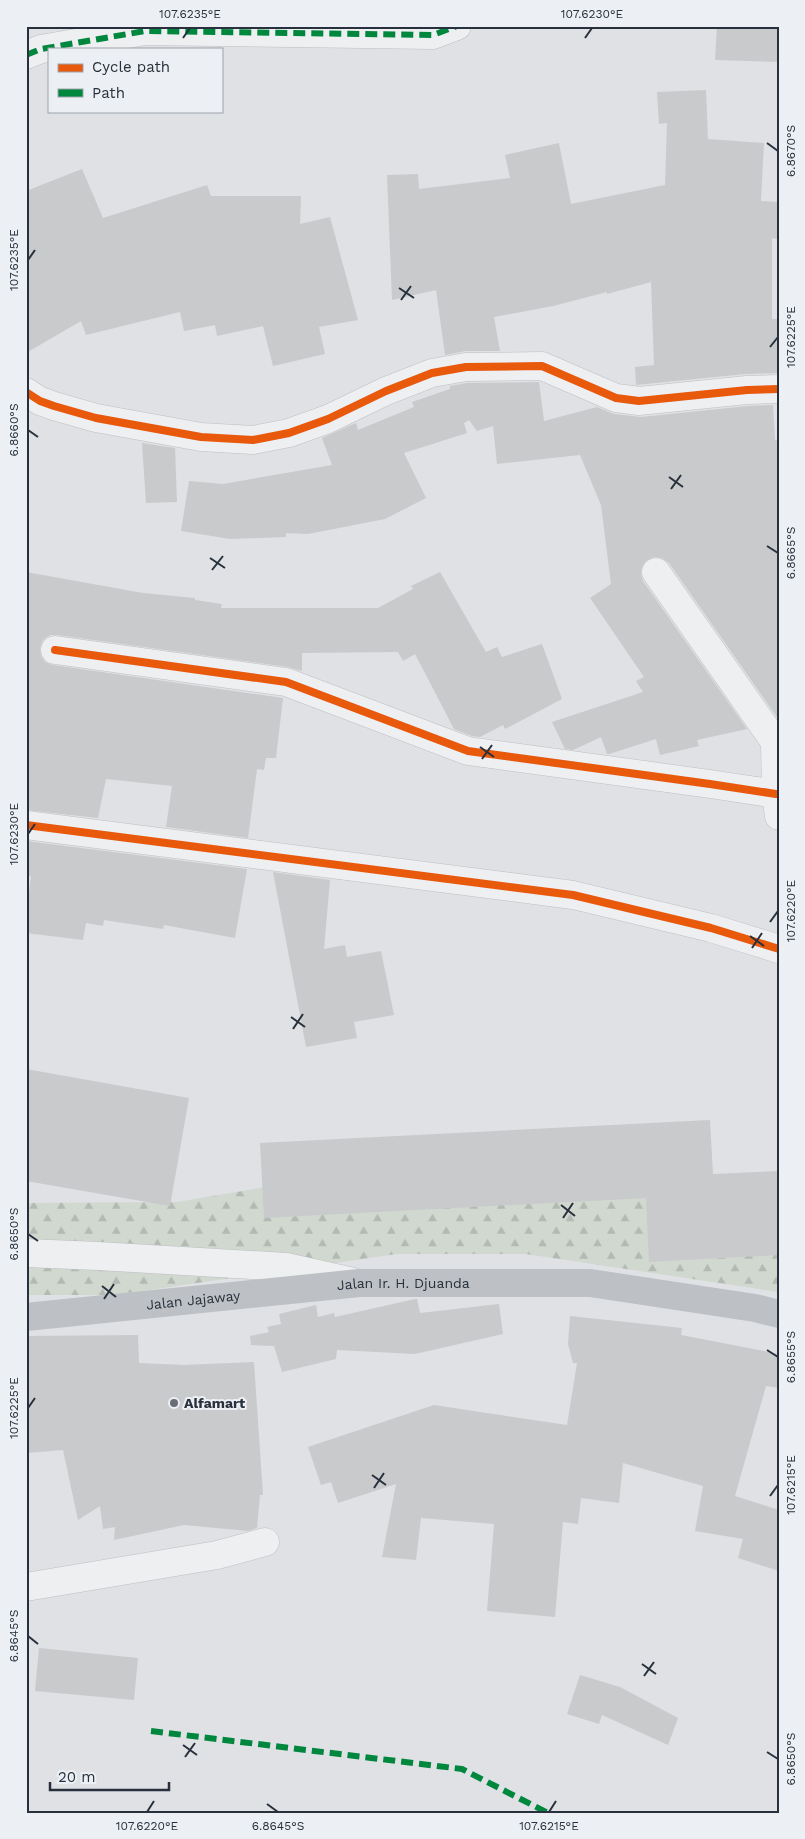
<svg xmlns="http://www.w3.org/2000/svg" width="805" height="1839" font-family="'Work Sans',sans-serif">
	<defs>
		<pattern id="forest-firs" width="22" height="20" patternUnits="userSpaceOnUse" patternTransform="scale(1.25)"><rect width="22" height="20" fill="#d0d8cf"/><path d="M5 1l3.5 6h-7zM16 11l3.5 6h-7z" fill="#b3bab3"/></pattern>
	</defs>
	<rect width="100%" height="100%" fill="#dfe1e4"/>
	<!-- forest -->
	<path fill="url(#forest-firs)" d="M 403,1164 L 779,1197 L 779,1292 L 526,1254 L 397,1254 L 114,1295 L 26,1295 L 26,1203 L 177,1202 Z"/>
	<!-- building -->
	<g fill="#c8cacc">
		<path d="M 717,26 L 779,26 L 779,62 L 715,60 Z"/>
		<path d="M 706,90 L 708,139 L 764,143 L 761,201 L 779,202 L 777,239 L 772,238 L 772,319 L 779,319 L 779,373 L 745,374 L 636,385 L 635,367 L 654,365 L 651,282 L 607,294 L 607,292 L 553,306 L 494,317 L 500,351 L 466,351 L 445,355 L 436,290 L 392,300 L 387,175 L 418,174 L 419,189 L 510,178 L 505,155 L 559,143 L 571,204 L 665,185 L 667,123 L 659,124 L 657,92 Z"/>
		<path d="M 82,169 L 103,218 L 207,185 L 211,196 L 301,196 L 300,224 L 330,217 L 358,320 L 319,327 L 325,354 L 273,366 L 263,326 L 217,336 L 215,325 L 184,331 L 180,312 L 86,335 L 81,321 L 26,353 L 26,191 Z"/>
		<path d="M 539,382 L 544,421 L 597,407 L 614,414 L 641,417 L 748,406 L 773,405 L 775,440 L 779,441 L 779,720 L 669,563 L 662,558 L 654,557 L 647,560 L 642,566 L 641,574 L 643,581 L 747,729 L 697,740 L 699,746 L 660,755 L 656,739 L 609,754 L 607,754 L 601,737 L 573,750 L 565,749 L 552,722 L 643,692 L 636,681 L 644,677 L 590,598 L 611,584 L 601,505 L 580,455 L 497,464 L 493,426 L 477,431 L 469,420 L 464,423 L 467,433 L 404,453 L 426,498 L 385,519 L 308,534 L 286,533 L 286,537 L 230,539 L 181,531 L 189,481 L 223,484 L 332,465 L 322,438 L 356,423 L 358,430 L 414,407 L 412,402 L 450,389 L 450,386 L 467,383 Z"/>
		<path d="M 142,443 L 175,448 L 177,502 L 146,503 Z"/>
		<path d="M 26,572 L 143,593 L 195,598 L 195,600 L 222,604 L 221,608 L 378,608 L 413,589 L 411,586 L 440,572 L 486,652 L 497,647 L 502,657 L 542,644 L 562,699 L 505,729 L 503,725 L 480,737 L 472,736 L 454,729 L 415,654 L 403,661 L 398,652 L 302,653 L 302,671 L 288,667 L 57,635 L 50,635 L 43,640 L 40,648 L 41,656 L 45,662 L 53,665 L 283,698 L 276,758 L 266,758 L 264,770 L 257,769 L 248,838 L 166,827 L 172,786 L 106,779 L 98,818 L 26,810 Z"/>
		<path d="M 26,841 L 247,869 L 235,938 L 164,925 L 163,929 L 104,920 L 103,926 L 86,923 L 83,940 L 26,933 L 26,918 L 31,876 L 26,876 Z"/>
		<path d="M 273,872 L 330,880 L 324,949 L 345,945 L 347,957 L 381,951 L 394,1015 L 354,1022 L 357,1038 L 306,1047 Z"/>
		<path d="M 26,1069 L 189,1098 L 170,1206 L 26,1181 Z"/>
		<path d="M 710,1120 L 713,1174 L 779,1171 L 779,1255 L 649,1262 L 646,1198 L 264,1218 L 260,1143 Z"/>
		<path d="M 415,1299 L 417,1299 L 420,1313 L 499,1304 L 503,1334 L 415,1354 L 337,1350 L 336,1359 L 282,1372 L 274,1346 L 251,1345 L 250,1336 L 269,1332 L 267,1327 L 281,1324 L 279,1314 L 316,1305 L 318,1317 L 334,1313 L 335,1317 Z"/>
		<path d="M 570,1316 L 682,1328 L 681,1335 L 779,1354 L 779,1388 L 766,1386 L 735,1496 L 779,1510 L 779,1571 L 738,1558 L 743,1539 L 695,1531 L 703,1486 L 623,1463 L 619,1503 L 581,1498 L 578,1524 L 563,1522 L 555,1617 L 487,1611 L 494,1524 L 421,1518 L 416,1560 L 382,1557 L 396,1484 L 338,1503 L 331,1482 L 321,1485 L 308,1447 L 434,1405 L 567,1425 L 577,1363 L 573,1363 L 568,1344 Z"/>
		<path d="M 138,1335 L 139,1363 L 184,1365 L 254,1362 L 263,1495 L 260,1495 L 257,1528 L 248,1531 L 184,1525 L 114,1540 L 115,1527 L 103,1529 L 100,1506 L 78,1520 L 63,1450 L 26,1453 L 26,1336 Z"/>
		<path d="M 39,1648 L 138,1658 L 134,1700 L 35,1691 Z"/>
		<path d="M 580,1675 L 620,1687 L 678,1718 L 668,1745 L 602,1715 L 599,1724 L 567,1714 Z"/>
	</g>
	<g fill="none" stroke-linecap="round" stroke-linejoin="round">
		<defs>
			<g id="minor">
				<path d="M 26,55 L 41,49 L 145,31 L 433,35 L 457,26"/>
				<path d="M 26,392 L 40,401 L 54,406 L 96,418 L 201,437 L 253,440 L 289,433 L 328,419 L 386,391 L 432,373 L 466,367 L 542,366 L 616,398 L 639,401 L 747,390 L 779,389"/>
				<path d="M 656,572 L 775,742 L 776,794 L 779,816"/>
				<path d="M 55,650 L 286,682 L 468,751 L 710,784 L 776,794"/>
				<path d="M 26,825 L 573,895 L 711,928 L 779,949"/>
				<path d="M 26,1587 L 217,1555 L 265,1542"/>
			</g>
			<path id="tertiary" d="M 26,1253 L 98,1256 L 286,1267 L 353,1282"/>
		</defs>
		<!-- minor casing -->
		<use href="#minor" stroke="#bdbfc2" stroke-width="29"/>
		<!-- tertiary casing -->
		<use href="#tertiary" stroke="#bdbfc2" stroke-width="29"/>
		<!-- minor -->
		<use href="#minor" stroke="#eeeff1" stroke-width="28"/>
		<!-- tertiary -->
		<use href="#tertiary" stroke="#eeeff1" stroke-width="28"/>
		<!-- secondary -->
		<path stroke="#bdc0c4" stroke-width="28" id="s1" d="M 26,1317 L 359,1283 L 590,1283 L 755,1308 L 779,1314"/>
		<!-- quiet -->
		<g stroke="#00873e" stroke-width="6" stroke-dasharray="12 6" stroke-linecap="butt">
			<path d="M 26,55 L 41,49 L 145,31 L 433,35 L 457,26"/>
			<path d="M 151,1731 L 462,1769 L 548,1813"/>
		</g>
		<defs>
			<g id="cycleway">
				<path d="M 26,392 L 40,401 L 54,406 L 96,418 L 201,437 L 253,440 L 289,433 L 328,419 L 386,391 L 432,373 L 466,367 L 542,366 L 616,398 L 639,401 L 747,390 L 779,389"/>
				<path d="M 55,650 L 286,682 L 468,751 L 710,784 L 776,794"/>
				<path d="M 26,825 L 573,895 L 711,928 L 779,949"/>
			</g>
		</defs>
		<!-- cycleway casing -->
		<use href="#cycleway" stroke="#ecf0f4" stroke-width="11"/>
		<!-- cycleway -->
		<use href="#cycleway" stroke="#e8590c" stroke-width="8"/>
	</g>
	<!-- ticks -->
	<path fill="none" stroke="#27303c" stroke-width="2" d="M 183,38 L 190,28M 585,38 L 592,28M 767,143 L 778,151M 28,260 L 35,250M 399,288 L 414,298M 401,300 L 411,286M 770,347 L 778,337M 28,430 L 38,437M 669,477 L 683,487M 671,489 L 681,475M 767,546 L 778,553M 210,558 L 225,568M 212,570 L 223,556M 480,747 L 494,757M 482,759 L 492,745M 28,834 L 35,824M 770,922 L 778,911M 750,936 L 764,946M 752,948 L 762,933M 291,1017 L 305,1027M 293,1029 L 303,1014M 561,1205 L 575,1216M 563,1218 L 573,1203M 28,1234 L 38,1241M 102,1286 L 116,1297M 104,1299 L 114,1284M 767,1350 L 778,1357M 28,1408 L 35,1398M 372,1475 L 386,1485M 374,1488 L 384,1473M 770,1496 L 778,1485M 28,1636 L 38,1644M 642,1664 L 656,1674M 644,1676 L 654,1662M 183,1745 L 197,1755M 767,1752 L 778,1759M 185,1757 L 195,1743M 267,1804 L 278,1812M 147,1812 L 154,1801M 549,1812 L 556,1801"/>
	<!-- markers -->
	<circle fill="#676e77" stroke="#ecf0f4" stroke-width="2" cx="174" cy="1403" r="5"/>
	<g text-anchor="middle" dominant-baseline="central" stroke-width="4" stroke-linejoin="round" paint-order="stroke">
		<!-- street labels -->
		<g font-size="14" fill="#27303c" stroke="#ecf0f4">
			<text stroke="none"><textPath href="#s1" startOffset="379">Jalan Ir. H. Djuanda</textPath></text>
			<text stroke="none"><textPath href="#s1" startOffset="168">Jalan Jajaway</textPath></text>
		</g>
		<!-- poi labels -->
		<g font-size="14" font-weight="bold" fill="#27303c" stroke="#ecf0f4" text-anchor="start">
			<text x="184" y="1403">Alfamart</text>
		</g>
	</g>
	<!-- border -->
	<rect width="805" height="1839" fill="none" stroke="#ecf0f4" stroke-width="55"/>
	<!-- legend -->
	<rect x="48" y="48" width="175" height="65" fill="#ecf0f4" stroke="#9da3aa"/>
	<rect x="58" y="64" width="25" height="8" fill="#e8590c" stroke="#9da3aa"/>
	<text x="92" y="72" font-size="15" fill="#27303c">Cycle path</text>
	<rect x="58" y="89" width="25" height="8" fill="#00873e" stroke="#9da3aa"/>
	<text x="92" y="98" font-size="15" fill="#27303c">Path</text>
	<!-- scale -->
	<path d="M50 1782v8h119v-8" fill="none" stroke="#27303c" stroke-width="2.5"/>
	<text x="58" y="1782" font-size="15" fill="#27303c" stroke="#ecf0f4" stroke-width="4" paint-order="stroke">20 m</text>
	<rect x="28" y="28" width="750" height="1784" fill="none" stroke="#27303c" stroke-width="2"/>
	<g font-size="12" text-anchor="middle" fill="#27303c">
		<text x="190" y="18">107.6235°E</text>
		<text x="592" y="18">107.6230°E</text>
		<text transform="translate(791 151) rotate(-90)" y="4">6.8670°S</text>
		<text transform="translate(14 260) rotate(-90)" y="4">107.6235°E</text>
		<text transform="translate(791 337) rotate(-90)" y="4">107.6225°E</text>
		<text transform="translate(14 430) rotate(-90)" y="4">6.8660°S</text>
		<text transform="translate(791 553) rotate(-90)" y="4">6.8665°S</text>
		<text transform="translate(14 834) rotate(-90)" y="4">107.6230°E</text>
		<text transform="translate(791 911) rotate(-90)" y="4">107.6220°E</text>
		<text transform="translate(14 1234) rotate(-90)" y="4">6.8650°S</text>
		<text transform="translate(791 1357) rotate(-90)" y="4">6.8655°S</text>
		<text transform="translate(14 1408) rotate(-90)" y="4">107.6225°E</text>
		<text transform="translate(791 1485) rotate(-90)" y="4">107.6215°E</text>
		<text transform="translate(14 1636) rotate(-90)" y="4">6.8645°S</text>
		<text transform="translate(791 1759) rotate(-90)" y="4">6.8650°S</text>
		<text x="147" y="1830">107.6220°E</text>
		<text x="278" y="1830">6.8645°S</text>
		<text x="549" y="1830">107.6215°E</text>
	</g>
</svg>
